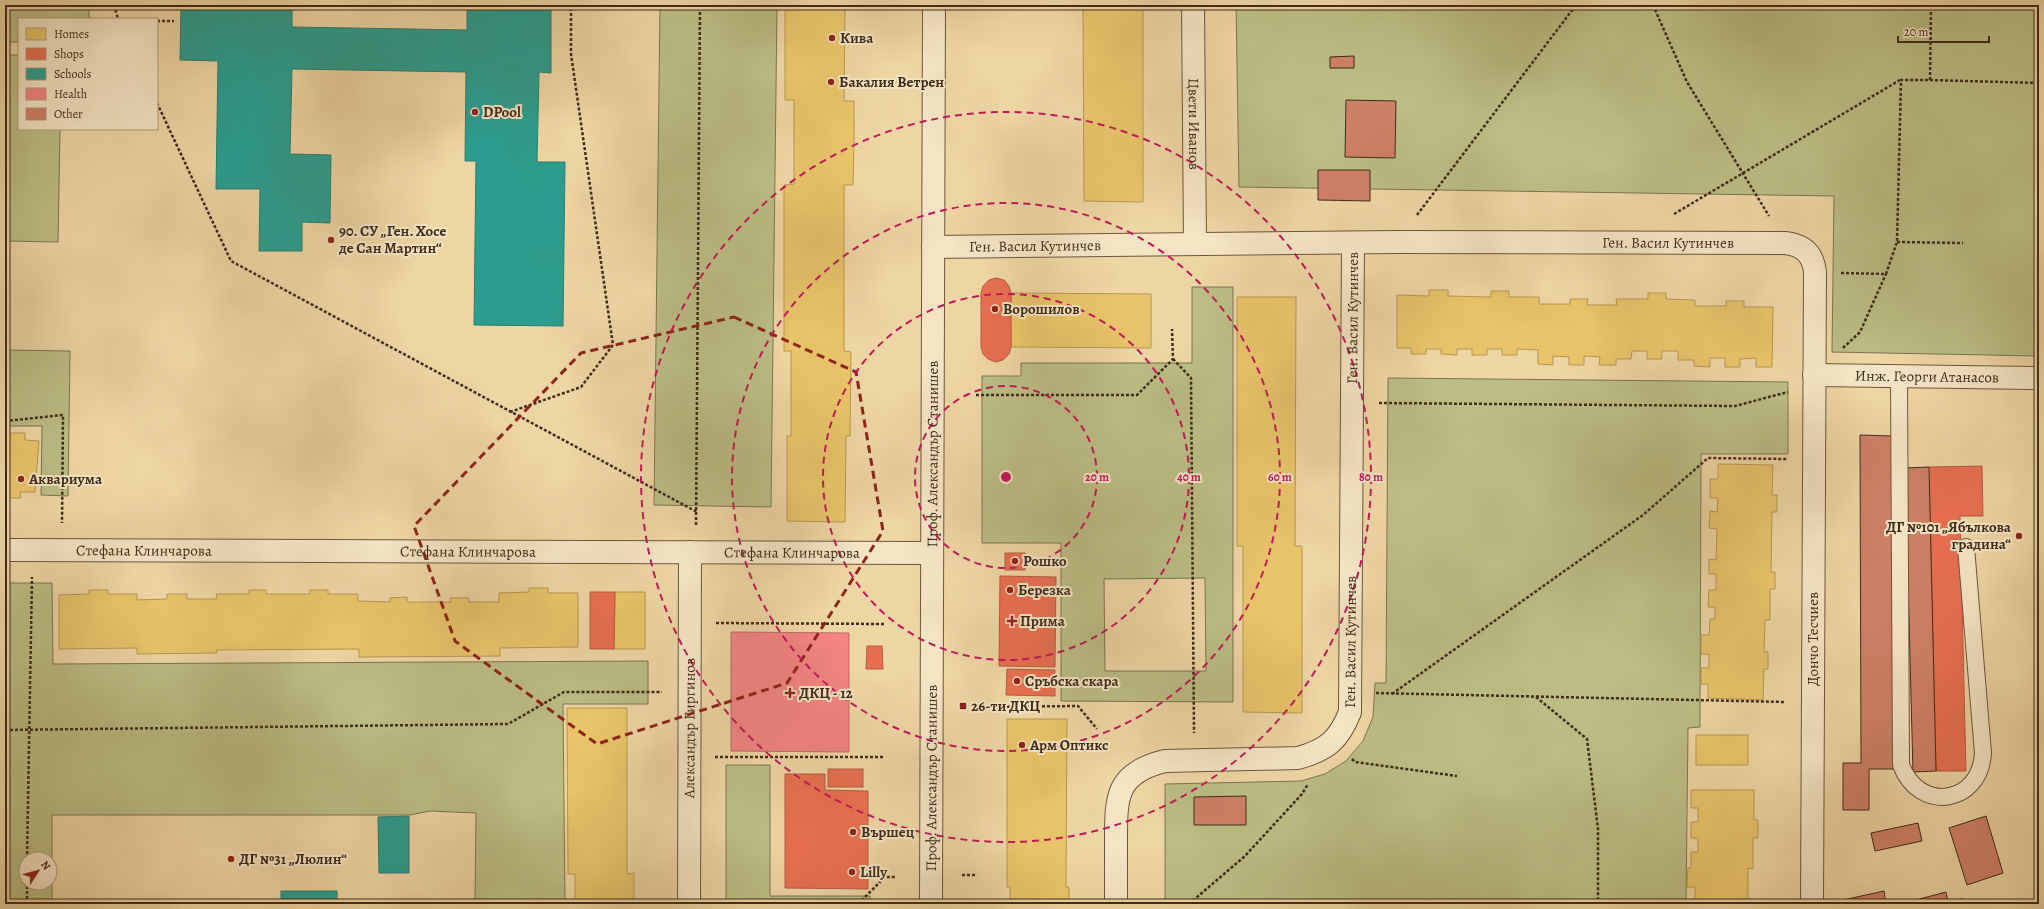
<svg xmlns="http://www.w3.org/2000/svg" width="2044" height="909" font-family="Alegreya,serif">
	<rect width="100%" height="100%" fill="#eed5a4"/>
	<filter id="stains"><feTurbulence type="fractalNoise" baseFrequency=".005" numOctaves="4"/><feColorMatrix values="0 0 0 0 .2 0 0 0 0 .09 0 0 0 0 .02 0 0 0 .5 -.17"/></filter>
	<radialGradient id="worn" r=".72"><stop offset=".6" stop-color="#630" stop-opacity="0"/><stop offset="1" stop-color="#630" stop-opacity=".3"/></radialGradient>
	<!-- green -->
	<g fill="#bbbd84" stroke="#7d7450" fill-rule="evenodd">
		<path d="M 5,5 L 89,5 L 89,19 L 19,19 L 19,42 L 5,42 Z"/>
		<path d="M 330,5 L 443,5 L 442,8 L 330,7 Z"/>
		<path d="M 660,5 L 777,5 L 771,507 L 654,505 Z"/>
		<path d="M 1236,5 L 2039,5 L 2039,356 L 1832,352 L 1834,196 L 1239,187 Z"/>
		<path d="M 5,55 L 19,55 L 19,129 L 60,129 L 58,242 L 5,241 Z"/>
		<path d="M 1192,287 L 1233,287 L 1233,702 L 1061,701 L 1061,543 L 982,543 L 982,376 L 1021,376 L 1021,363 L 1192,363 ZM 1205,578 L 1206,671 L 1105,671 L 1104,579 Z"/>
		<path d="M 5,350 L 70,351 L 68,496 L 41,495 L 42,426 L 5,426 Z"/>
		<path d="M 1388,378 L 1788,382 L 1788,454 L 1701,454 L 1700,727 L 1688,728 L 1686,904 L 1165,904 L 1165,784 L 1301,781 L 1325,774 L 1346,761 L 1363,741 L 1373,717 L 1375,683 L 1386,683 Z"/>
		<path d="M 5,583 L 52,583 L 53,664 L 648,661 L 648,704 L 563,704 L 565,904 L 475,904 L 476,813 L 430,811 L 410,815 L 52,815 L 52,904 L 5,904 ZM 26,859 L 50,859 L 50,883 L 26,883 Z"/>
		<path d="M 726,765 L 770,765 L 770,896 L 870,896 L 870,904 L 726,904 Z"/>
	</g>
	<!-- homes -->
	<g fill="#e9c46a" stroke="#b69652">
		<path d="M 785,5 L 845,5 L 844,101 L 854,101 L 854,143 L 853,185 L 844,185 L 844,351 L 851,352 L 850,436 L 846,436 L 845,522 L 787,521 L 787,436 L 791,436 L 791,351 L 784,351 L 784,185 L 794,184 L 794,100 L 785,100 Z"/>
		<path d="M 1083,5 L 1143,5 L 1143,202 L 1084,201 Z"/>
		<path d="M 1429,290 L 1448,290 L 1448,296 L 1491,297 L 1491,291 L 1509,291 L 1509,297 L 1539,297 L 1539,304 L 1570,304 L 1570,299 L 1588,299 L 1587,305 L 1617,305 L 1616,299 L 1648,299 L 1648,293 L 1666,293 L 1666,299 L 1695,300 L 1695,306 L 1726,306 L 1726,301 L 1744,301 L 1744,307 L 1773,307 L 1772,367 L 1756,367 L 1756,358 L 1740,359 L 1740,367 L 1725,367 L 1725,358 L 1710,358 L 1710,367 L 1694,366 L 1694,360 L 1678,360 L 1678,351 L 1662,351 L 1662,359 L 1647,359 L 1647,351 L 1632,351 L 1631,359 L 1616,359 L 1616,365 L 1599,365 L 1600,357 L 1584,356 L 1584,365 L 1569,365 L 1569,357 L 1553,356 L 1553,365 L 1538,364 L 1538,350 L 1517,349 L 1517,355 L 1502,355 L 1502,349 L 1487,349 L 1487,355 L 1472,355 L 1472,349 L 1457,349 L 1457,355 L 1441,354 L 1441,349 L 1426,349 L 1426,354 L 1411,354 L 1411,348 L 1397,348 L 1397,295 L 1429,296 Z"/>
		<path d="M 1011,293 L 1151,294 L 1151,348 L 1011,347 Z"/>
		<path d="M 1237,297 L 1296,297 L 1295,546 L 1302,546 L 1302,713 L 1243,712 L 1243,546 L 1237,546 Z"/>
		<path d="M 5,433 L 25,433 L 25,440 L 39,441 L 35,492 L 20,492 L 21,498 L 5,498 Z"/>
		<path d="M 1718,464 L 1773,465 L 1772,495 L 1777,495 L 1777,512 L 1772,512 L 1771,572 L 1775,572 L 1775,589 L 1770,589 L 1770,620 L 1765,620 L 1764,652 L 1768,652 L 1768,669 L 1764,669 L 1763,700 L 1708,698 L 1708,684 L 1701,684 L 1701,668 L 1709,668 L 1709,654 L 1701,654 L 1701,635 L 1709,635 L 1710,619 L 1715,619 L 1715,607 L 1708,607 L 1709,590 L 1716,590 L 1716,574 L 1709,574 L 1709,559 L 1716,560 L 1717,529 L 1709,528 L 1710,511 L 1717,512 L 1718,498 L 1710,498 L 1710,479 L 1718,479 Z"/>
		<path d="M 529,588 L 548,588 L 548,593 L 578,593 L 578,647 L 500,648 L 500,656 L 359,657 L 359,649 L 217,650 L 217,653 L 137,654 L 137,648 L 59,649 L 59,595 L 89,594 L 89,590 L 108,590 L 108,594 L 137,594 L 137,600 L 167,599 L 167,594 L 187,594 L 187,599 L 217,599 L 216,594 L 249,594 L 249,590 L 266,590 L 266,594 L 310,594 L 310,590 L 328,590 L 328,594 L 358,594 L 358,601 L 390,602 L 390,598 L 407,597 L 407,602 L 451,602 L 450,598 L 469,598 L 469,602 L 499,602 L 499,593 L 529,592 Z"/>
		<path d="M 615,592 L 645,592 L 645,649 L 614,649 Z"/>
		<path d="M 567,708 L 627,708 L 627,874 L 634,873 L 634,904 L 575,904 L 575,874 L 568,874 Z"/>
		<path d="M 1007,719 L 1067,719 L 1066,887 L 1069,887 L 1069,904 L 1010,904 L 1010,887 L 1007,887 Z"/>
		<rect x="1696" y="735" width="52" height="30"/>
		<path d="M 1691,790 L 1754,790 L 1754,820 L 1758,820 L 1758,838 L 1753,838 L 1753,869 L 1748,868 L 1748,899 L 1753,899 L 1753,904 L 1687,904 L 1687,900 L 1695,900 L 1695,887 L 1687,887 L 1688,868 L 1691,868 L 1691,852 L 1698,852 L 1698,838 L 1691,838 L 1691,822 L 1698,822 L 1698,808 L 1691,808 Z"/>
		<path d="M 1963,898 L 1965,904 L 1944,903 L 1948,902 Z"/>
	</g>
	<!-- shops -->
	<g fill="#e76f51" stroke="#b55b41">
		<path d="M 996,278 L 1004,280 L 1009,286 L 1011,293 L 1011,347 L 1009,354 L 1003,360 L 996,362 L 988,359 L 983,354 L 981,347 L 981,293 L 983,286 L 989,280 Z"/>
		<path d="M 1982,466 L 1983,516 L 1960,516 L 1966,771 L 1936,771 L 1929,467 Z"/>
		<rect x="1005" y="553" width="20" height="17"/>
		<path d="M 1000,576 L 1056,577 L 1055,667 L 999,666 Z"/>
		<path d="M 590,592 L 615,592 L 614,649 L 590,649 Z"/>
		<path d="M 867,646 L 882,646 L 883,669 L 866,669 Z"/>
		<path d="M 1007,669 L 1055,670 L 1055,696 L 1006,695 Z"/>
		<rect x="828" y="769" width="35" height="18"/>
		<path d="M 785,774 L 825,774 L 825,790 L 868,791 L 868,889 L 785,888 Z"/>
	</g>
	<!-- schools -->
	<g fill="#2a9d8f" stroke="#307b6c">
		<path d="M 181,5 L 292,5 L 292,27 L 467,30 L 467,5 L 551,5 L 551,73 L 539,72 L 537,162 L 565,162 L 563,326 L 474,325 L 476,161 L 465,161 L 466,72 L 292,69 L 290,154 L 331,155 L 330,223 L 302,222 L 302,251 L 259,251 L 260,189 L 216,189 L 218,61 L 180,60 Z"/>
		<path d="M 409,816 L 409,873 L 379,873 L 378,817 Z"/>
		<rect x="281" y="891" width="56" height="13"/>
	</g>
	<!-- health -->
	<path fill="#f28482" stroke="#bc6a63" d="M 731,632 L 849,633 L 849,752 L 731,751 Z"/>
	<!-- building -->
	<g fill="#ce8066" stroke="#3f2c1b">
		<path d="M 1354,56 L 1354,68 L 1330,68 L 1330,57 Z"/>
		<path d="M 1346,100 L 1396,101 L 1395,158 L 1345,157 Z"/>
		<path d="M 1318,170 L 1370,170 L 1370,201 L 1318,200 Z"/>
		<path d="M 1860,435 L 1893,436 L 1894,769 L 1869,769 L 1869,810 L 1843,810 L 1843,763 L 1861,763 Z"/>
		<path d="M 1929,467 L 1936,771 L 1913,772 L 1905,468 Z"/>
		<path d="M 1246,796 L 1246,825 L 1194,825 L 1194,797 Z"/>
		<path d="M 1986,816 L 2003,873 L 1967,885 L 1949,828 Z"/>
		<path d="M 1918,823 L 1922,841 L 1875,851 L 1871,833 Z"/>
		<path d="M 1884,891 L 1886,904 L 1843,904 L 1843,900 Z"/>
		<path d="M 1946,892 L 1948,902 L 1944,904 L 1913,904 L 1912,901 Z"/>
	</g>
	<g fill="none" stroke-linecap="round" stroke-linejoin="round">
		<defs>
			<path id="service" d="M 1899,376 L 1901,765 C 1919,813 1980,805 1983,753 L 1966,547"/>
			<g id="minor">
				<path id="s1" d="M 1193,5 L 1195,244"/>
				<path id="s2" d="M 933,247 L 1396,242 L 1785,243 C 1803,245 1813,254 1815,272 L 1812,904"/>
				<path id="s3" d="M 1814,375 L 2039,378"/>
				<path id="s4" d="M 5,550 L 932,553"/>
				<path id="s5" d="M 689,904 L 690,552"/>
				<path id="s6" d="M 1116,904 C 1116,883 1116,863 1116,842 C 1116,798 1115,773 1165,761 L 1298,758 C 1327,750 1339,740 1350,712 L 1353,243"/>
			</g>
			<g id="tertiary">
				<path id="s7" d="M 931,904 L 934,5"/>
			</g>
		</defs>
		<!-- service casing -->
		<use href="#service" stroke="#6b563d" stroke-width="18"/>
		<!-- minor casing -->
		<use href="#minor" stroke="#6b563d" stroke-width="24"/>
		<!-- tertiary casing -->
		<use href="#tertiary" stroke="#6b563d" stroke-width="24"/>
		<!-- path -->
		<g stroke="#3f2c1b" stroke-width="2.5" stroke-dasharray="3 2" stroke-linecap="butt">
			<path d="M 114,5 L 118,19"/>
			<path d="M 1653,5 L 1687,82 L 1769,216"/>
			<path d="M 157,21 L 174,21"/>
			<path d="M 1930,80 L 2039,83"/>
			<path d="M 157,103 L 231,261 L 697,512"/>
			<path d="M 1674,214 L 1900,80"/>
			<path d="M 1417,215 L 1576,5"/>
			<path d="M 1897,242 L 1963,243"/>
			<path d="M 1841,273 L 1886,274 L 1897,242 L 1901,80 L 1930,80 L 1931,5"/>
			<path d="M 1843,348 L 1860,332 L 1886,274"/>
			<path d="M 1173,359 L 1191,378 L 1194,733"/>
			<path d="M 976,395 L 1137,395 L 1173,359 L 1172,329"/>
			<path d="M 1379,403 L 1735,406 L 1788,392"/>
			<path d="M 510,412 L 581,387 L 613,345 L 571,54 L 571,5"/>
			<path d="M 5,421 L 63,415 L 62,523"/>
			<path d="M 696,525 L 700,5"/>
			<path d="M 716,623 L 884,624"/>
			<path d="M 1376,693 L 1785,702"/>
			<path d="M 1392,694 L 1643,515 L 1708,458 L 1787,459"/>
			<path d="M 1536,697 L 1587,739 L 1598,829 L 1598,904"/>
			<path d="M 977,707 L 1078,706 L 1097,729"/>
			<path d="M 5,730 L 508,724 L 564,692 L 662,692"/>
			<path d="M 715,757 L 885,757"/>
			<path d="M 1352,759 L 1355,762 L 1457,776"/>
			<path d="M 27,859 L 32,577"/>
			<path d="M 962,875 L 976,875"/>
			<path d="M 27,904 L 27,883"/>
			<path d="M 858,904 L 885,877 L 895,877"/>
			<path d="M 1189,904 L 1245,856 L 1302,794 L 1308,784"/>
		</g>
		<!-- service -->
		<use href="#service" stroke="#f4e4c4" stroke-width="16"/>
		<!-- minor -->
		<use href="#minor" stroke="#f4e4c4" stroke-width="22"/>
		<!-- tertiary -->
		<use href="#tertiary" stroke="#f4e4c4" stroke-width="22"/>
	</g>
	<!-- marked area -->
	<path fill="none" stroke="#8f2418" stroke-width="3" stroke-dasharray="8 5" stroke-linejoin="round" d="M 734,317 L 856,372 L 883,531 L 787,683 L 597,744 L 455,641 L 414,526 L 581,353 Z"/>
	<!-- distance rings -->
	<g fill="none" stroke="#c2185b" stroke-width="2" stroke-dasharray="7 5">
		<circle cx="1006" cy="477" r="91"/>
		<circle cx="1006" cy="477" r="183"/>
		<circle cx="1006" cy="477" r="274"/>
		<circle cx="1006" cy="477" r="365"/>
	</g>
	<!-- markers -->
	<g fill="#8f2418" stroke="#f4e4c4" stroke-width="1.5">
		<circle cx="832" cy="38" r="4"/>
		<circle cx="831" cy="82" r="4"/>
		<circle cx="475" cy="112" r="4"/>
		<circle cx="331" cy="240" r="4"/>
		<circle cx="995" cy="309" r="4"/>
		<circle cx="21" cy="479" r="4"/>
		<circle cx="2019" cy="536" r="4"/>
		<circle cx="1015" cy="561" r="4"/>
		<circle cx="1010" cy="590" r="4"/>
		<path d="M1010 615h4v4h4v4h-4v4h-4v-4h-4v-4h4z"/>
		<circle cx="1017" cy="681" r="4"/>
		<path d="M788 687h4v4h4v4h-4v4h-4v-4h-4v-4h4z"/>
		<rect x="959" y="702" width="8" height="8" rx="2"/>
		<circle cx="1022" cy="745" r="4"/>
		<circle cx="853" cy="832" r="4"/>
		<circle cx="231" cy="859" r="4"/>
		<circle cx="852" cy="872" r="4"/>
	</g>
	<g text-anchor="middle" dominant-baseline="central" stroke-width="4" stroke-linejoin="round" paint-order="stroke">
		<!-- poi labels -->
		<g font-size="15" font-weight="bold" fill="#3f2c1b" stroke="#f4e4c4" text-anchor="start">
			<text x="840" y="38">Кива</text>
			<text x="839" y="82">Бакалия Ветрен</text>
			<text x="483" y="112">DPool</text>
			<text x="339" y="231">90. СУ „Ген. Хосе<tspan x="339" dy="17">де Сан Мартин“</tspan></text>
			<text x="1003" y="309">Ворошилов</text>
			<text x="29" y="479">Аквариума</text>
			<text x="2011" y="527" text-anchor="end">ДГ №101 „Ябълкова<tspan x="2011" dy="17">градина“</tspan></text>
			<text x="1023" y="561">Рошко</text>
			<text x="1018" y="590">Березка</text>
			<text x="1020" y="621">Прима</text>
			<text x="1025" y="681">Сръбска скара</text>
			<text x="799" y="693">ДКЦ - 12</text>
			<text x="971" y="706">26-ти ДКЦ</text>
			<text x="1030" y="745">Арм Оптикс</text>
			<text x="861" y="832">Вършец</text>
			<text x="239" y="859">ДГ №31 „Люлин“</text>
			<text x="860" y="872">Lilly</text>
		</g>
		<!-- street labels -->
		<g font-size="15" fill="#3f2c1b" stroke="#f4e4c4">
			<text stroke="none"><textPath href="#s1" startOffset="119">Цвети Иванов</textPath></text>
			<text stroke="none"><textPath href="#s2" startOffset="735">Ген. Васил Кутинчев</textPath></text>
			<text stroke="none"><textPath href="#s2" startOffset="102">Ген. Васил Кутинчев</textPath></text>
			<text stroke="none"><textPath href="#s6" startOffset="769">Ген. Васил Кутинчев</textPath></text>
			<text stroke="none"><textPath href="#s3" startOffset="113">Инж. Георги Атанасов</textPath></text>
			<text stroke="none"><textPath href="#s7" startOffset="450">Проф. Александър Станишев</textPath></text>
			<text stroke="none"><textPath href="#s4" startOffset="139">Стефана Клинчарова</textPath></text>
			<text stroke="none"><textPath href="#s4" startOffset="463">Стефана Клинчарова</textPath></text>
			<text stroke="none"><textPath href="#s4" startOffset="787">Стефана Клинчарова</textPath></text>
			<text transform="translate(1813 639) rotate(-90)">Дончо Тесчиев</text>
			<text stroke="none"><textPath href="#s6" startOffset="445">Ген. Васил Кутинчев</textPath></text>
			<text stroke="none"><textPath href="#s5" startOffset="176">Александър Гиргинов</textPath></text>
			<text stroke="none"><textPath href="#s7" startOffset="126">Проф. Александър Станишев</textPath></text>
		</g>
	</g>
	<circle cx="1006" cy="477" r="6" fill="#c2185b" stroke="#f4e4c4" stroke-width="2"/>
	<g font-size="12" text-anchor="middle" font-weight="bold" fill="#c2185b" stroke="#f4e4c4" stroke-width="4" stroke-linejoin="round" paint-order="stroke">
		<text x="1097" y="481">20 m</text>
		<text x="1189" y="481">40 m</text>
		<text x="1280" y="481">60 m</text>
		<text x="1371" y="481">80 m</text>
	</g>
	<!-- margin -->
	<rect width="2044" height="909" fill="none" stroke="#eed5a4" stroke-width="20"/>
	<rect x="6" y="6" width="2032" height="897" fill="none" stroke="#3f2c1b" stroke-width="2"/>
	<rect x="10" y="10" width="2024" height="889" fill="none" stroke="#3f2c1b"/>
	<!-- legend -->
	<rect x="18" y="18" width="140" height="112" fill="#f4e4c4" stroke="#ac9a80"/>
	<rect x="26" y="28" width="20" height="12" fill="#e9c46a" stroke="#ac9a80"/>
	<text x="54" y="38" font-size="12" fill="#3f2c1b">Homes</text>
	<rect x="26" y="48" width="20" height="12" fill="#e76f51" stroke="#ac9a80"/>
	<text x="54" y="58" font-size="12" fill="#3f2c1b">Shops</text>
	<rect x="26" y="68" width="20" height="12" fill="#2a9d8f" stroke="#ac9a80"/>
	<text x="54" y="78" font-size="12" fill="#3f2c1b">Schools</text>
	<rect x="26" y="88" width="20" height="12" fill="#f28482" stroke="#ac9a80"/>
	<text x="54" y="98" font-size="12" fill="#3f2c1b">Health</text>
	<rect x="26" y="108" width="20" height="12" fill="#ce8066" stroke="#ac9a80"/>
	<text x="54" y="118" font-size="12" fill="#3f2c1b">Other</text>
	<!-- north arrow -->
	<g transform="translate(38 871) rotate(54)"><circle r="19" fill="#f4e4c4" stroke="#ac9a80"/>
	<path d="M0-3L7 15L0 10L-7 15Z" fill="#8f2418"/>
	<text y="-6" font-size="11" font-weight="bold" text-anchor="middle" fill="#3f2c1b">N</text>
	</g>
	<!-- scale -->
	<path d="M1898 36v6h91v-6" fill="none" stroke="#3f2c1b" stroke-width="2"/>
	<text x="1904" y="36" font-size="12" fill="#3f2c1b" stroke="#f4e4c4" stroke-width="3" paint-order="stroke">20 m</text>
	<rect width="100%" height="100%" filter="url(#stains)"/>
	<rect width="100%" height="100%" fill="url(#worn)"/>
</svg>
